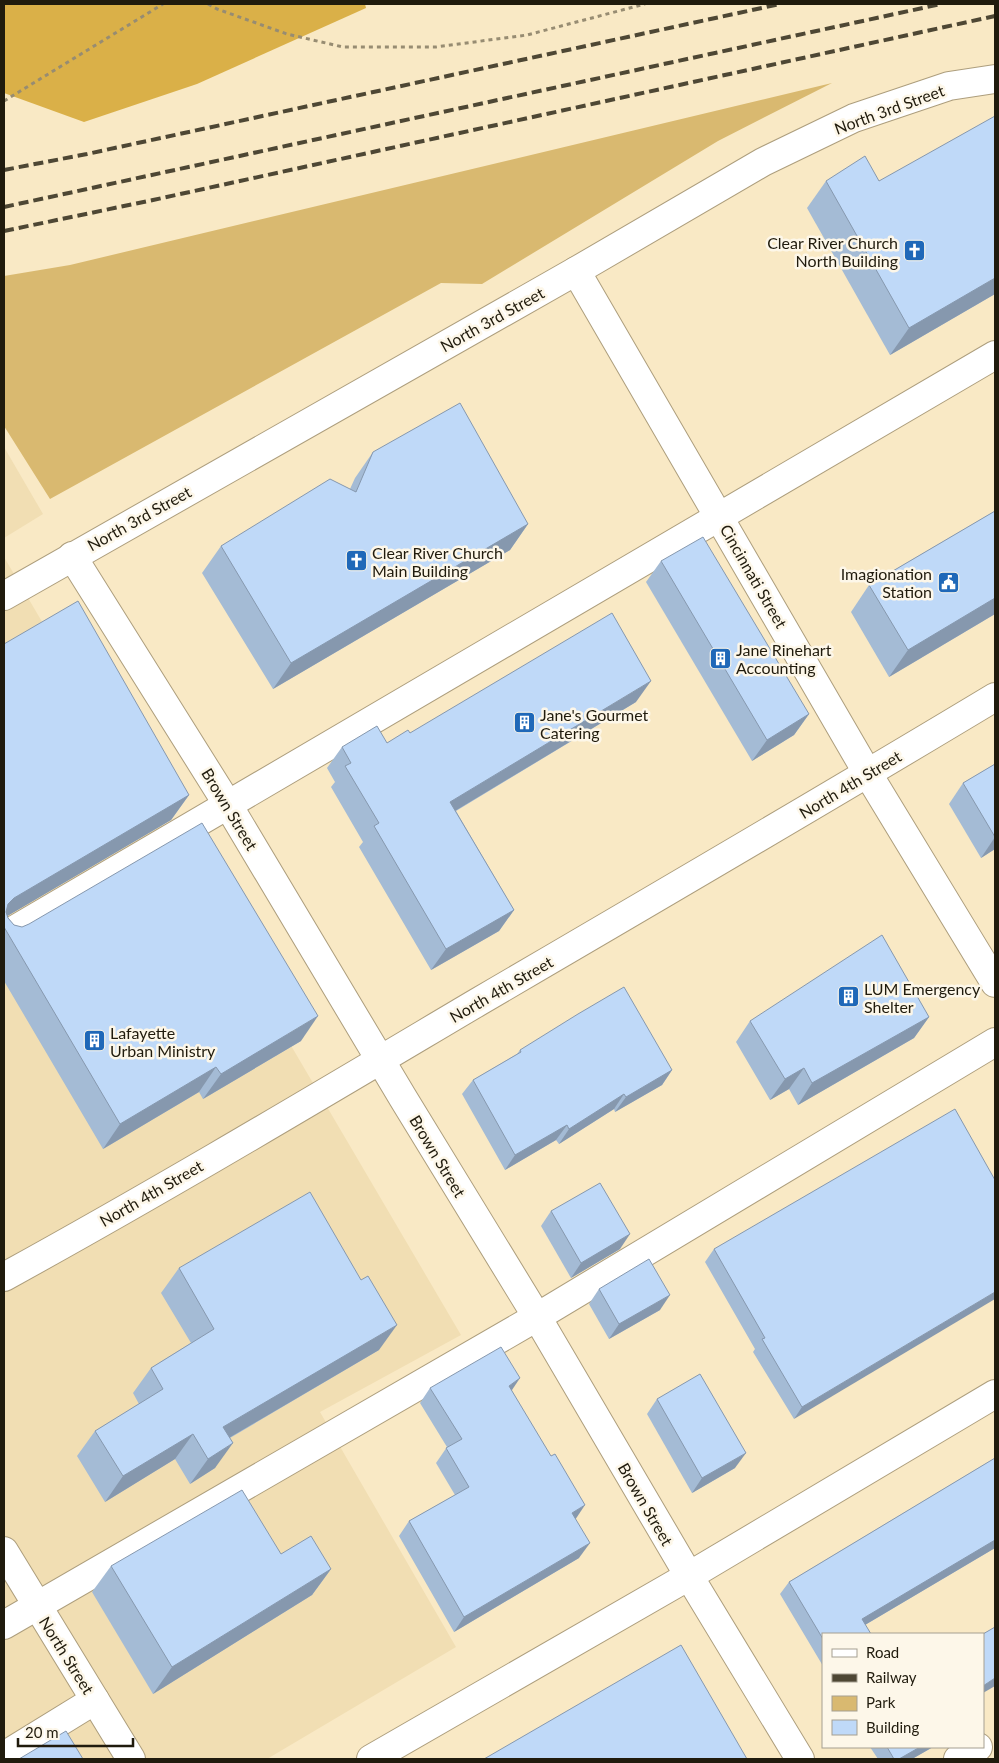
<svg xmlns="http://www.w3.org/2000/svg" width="999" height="1763" font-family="Lato,sans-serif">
	<rect width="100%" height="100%" fill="#f9e9c5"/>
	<!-- built -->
	<g fill="#f1deb3">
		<path d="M 4,447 L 43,514 L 4,538 Z"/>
		<path d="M 4,557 L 461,1335 L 320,1412 L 456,1647 L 267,1759 L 4,1759 Z"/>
	</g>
	<!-- green -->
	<path fill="#d9b970" d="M 832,83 L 718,141 L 482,284 L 441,283 L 50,499 L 4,426 L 4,276 L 70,265 Z"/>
	<!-- forest -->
	<path fill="#dab048" d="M 4,4 L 365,4 L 366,8 L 197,84 L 84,122 L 4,93 Z"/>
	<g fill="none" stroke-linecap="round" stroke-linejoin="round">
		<defs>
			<g id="minor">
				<path d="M 576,271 L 868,774 L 995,983"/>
				<path d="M 72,556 L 228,805 L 403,1098 L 537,1317 L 689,1576 L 800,1759"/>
				<path d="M 4,596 L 576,271 L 763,162 L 854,118 L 949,86 L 995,79"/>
				<path d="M 4,936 L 995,355"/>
				<path d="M 4,1277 C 164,1189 321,1095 478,1002 C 651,901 824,800 995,697"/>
				<path d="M 4,1551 L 131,1759"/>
				<path d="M 4,1625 L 537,1317 L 995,1042"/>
				<path d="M 4,1756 L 95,1700"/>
				<path d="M 371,1759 L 689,1576 L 995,1394"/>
				<path d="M 958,1759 L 978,1747"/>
			</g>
		</defs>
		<!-- minor casing -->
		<use href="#minor" stroke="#ad9e7d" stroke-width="30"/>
		<!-- path -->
		<g stroke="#978c72" stroke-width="3" stroke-dasharray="4 4" stroke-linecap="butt">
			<path d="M 208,4 L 217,9 L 287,34 L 343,47 L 436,47 L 527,35 L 645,4"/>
			<path d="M 4,101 L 163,4"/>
		</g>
		<!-- minor -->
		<use href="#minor" stroke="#fff" stroke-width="28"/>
		<!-- rail -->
		<g stroke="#4e4734" stroke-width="4" stroke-dasharray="10 5" stroke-linecap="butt">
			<path d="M 4,170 L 87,154 L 780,4"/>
			<path d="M 4,207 L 941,4"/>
			<path d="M 4,231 L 153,200 L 995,16"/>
		</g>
	</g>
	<!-- wall -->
	<g fill="#a4bbd5">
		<path d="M 826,181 L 879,181 L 995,294 L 890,355 L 807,208 Z"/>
		<path d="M 373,452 L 528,524 L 510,550 L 273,689 L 202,573 L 221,546 L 350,489 L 355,478 Z"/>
		<path d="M 995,511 L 995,614 L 889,677 L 851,612 L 869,585 Z"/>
		<path d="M 661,561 L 809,714 L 794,735 L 752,761 L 646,582 Z"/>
		<path d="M 4,644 L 189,795 L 171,820 L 7,916 L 8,918 L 14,925 L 301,1041 L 203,1099 L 199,1092 L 103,1149 L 4,981 Z"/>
		<path d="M 636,702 L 456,811 L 514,910 L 499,931 L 431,970 L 359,847 L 363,842 L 331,787 L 335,782 L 327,768 L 342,747 L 387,743 Z"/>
		<path d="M 995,764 L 995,849 L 981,858 L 949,804 L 963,783 Z"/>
		<path d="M 929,1017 L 914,1038 L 798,1105 L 789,1089 L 770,1100 L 736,1042 L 750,1021 Z"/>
		<path d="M 520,1050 L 672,1070 L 662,1085 L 615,1112 L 614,1109 L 559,1144 L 556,1140 L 505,1170 L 462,1094 L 473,1080 L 517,1054 Z"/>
		<path d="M 995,1180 L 794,1419 L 753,1352 L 755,1349 L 705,1262 L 714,1249 Z"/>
		<path d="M 551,1211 L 620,1249 L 571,1278 L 541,1226 Z"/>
		<path d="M 179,1268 L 379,1350 L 230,1438 L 215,1468 L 190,1484 L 175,1459 L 105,1502 L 77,1456 L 95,1431 L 139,1404 L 133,1393 L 151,1368 L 191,1343 L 161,1293 Z"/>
		<path d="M 599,1289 L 660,1310 L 609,1339 L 589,1304 Z"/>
		<path d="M 430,1388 L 512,1391 L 576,1519 L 579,1558 L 454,1632 L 399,1536 L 409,1521 L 455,1495 L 436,1463 L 447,1447 L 420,1403 Z"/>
		<path d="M 657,1399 L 735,1468 L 692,1493 L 647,1414 Z"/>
		<path d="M 995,1458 L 995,1548 L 865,1625 L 823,1634 L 823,1666 L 780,1594 L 789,1582 Z"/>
		<path d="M 281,1554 L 331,1569 L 312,1595 L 153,1694 L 92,1592 L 111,1566 Z"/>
		<path d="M 870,1747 L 933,1747 L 912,1759 L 878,1759 Z"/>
	</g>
	<!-- shaded-wall -->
	<g fill="#8698ae">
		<path d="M 995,278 L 995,294 L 890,355 L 909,328 Z"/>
		<path d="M 528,524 L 510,550 L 273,689 L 291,663 Z"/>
		<path d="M 995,598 L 995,614 L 889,677 L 908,650 Z"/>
		<path d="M 651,681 L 636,702 L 435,823 L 450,802 Z"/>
		<path d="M 809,714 L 794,735 L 752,761 L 767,740 Z"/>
		<path d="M 189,795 L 171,820 L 4,918 L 8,904 L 14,898 Z"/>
		<path d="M 995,837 L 995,849 L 981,858 Z"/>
		<path d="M 514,910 L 499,931 L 431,970 L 446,949 Z"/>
		<path d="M 318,1016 L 301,1041 L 203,1099 L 221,1074 Z"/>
		<path d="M 929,1017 L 914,1038 L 798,1105 L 812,1083 Z"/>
		<path d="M 216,1067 L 199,1092 L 103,1149 L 120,1124 Z"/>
		<path d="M 804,1068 L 789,1089 L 770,1100 L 785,1079 Z"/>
		<path d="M 672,1070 L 662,1085 L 615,1112 L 626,1097 Z"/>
		<path d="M 624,1094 L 614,1109 L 559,1144 L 569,1129 Z"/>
		<path d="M 567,1125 L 556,1140 L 505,1170 L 515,1155 Z"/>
		<path d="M 630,1234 L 620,1249 L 571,1278 L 581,1263 Z"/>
		<path d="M 995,1292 L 995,1299 L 794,1419 L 802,1407 Z"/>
		<path d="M 670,1295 L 660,1310 L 609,1339 L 619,1324 Z"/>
		<path d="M 397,1325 L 379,1350 L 205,1452 L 223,1427 Z"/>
		<path d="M 520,1378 L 510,1393 L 509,1386 Z"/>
		<path d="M 193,1434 L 175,1459 L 105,1502 L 123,1476 Z"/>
		<path d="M 233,1443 L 215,1468 L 190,1484 L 208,1459 Z"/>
		<path d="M 746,1453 L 735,1468 L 692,1493 L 702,1478 Z"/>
		<path d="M 585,1505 L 575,1520 L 572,1513 Z"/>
		<path d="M 995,1540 L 995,1548 L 853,1632 L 862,1619 Z"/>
		<path d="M 590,1543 L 579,1558 L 454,1632 L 464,1617 Z"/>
		<path d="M 331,1569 L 312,1595 L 153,1694 L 172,1667 Z"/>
		<path d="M 995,1678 L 995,1686 L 983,1693 L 983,1686 Z"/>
		<path d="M 920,1747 L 933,1747 L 912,1759 L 899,1759 Z"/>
	</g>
	<!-- building -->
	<g fill="#bfd9f8" stroke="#8698ae">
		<path d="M 995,116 L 995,278 L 909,328 L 826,181 L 865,156 L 879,181 Z"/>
		<path d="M 460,403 L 528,524 L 291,663 L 221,546 L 330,479 L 356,492 L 373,452 Z"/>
		<path d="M 995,511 L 995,598 L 908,650 L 869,585 Z"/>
		<path d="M 703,537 L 809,714 L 767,740 L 661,561 Z"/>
		<path d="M 78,601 L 189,795 L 14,898 L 8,904 L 6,912 L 8,918 L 14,925 L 22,927 L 29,924 L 202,823 L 318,1016 L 221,1074 L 216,1067 L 120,1124 L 4,927 L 4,644 Z"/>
		<path d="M 612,613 L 651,681 L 450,802 L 514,910 L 446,949 L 374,826 L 379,823 L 345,766 L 351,763 L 342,747 L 377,726 L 387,743 L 408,730 L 410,733 Z"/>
		<path d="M 995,764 L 995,837 L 963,783 Z"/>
		<path d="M 882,935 L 929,1017 L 812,1083 L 804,1068 L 785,1079 L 750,1021 Z"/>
		<path d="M 624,987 L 672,1070 L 626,1097 L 624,1094 L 569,1129 L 567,1125 L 515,1155 L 473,1080 L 521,1052 L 520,1050 L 578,1014 Z"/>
		<path d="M 955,1109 L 995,1180 L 995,1292 L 802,1407 L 762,1339 L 765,1338 L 714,1249 Z"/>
		<path d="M 600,1183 L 630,1234 L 581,1263 L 551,1211 Z"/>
		<path d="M 310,1192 L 361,1280 L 368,1276 L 397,1325 L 223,1427 L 233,1443 L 208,1459 L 193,1434 L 123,1476 L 95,1431 L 163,1389 L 151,1368 L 214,1329 L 179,1268 Z"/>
		<path d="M 649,1259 L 670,1295 L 619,1324 L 599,1289 Z"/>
		<path d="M 501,1347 L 520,1378 L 509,1386 L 551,1456 L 555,1454 L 585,1505 L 572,1513 L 590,1543 L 464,1617 L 409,1521 L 469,1487 L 446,1448 L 462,1439 L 430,1388 Z"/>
		<path d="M 700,1374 L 746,1453 L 702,1478 L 657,1399 Z"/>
		<path d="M 995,1458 L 995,1540 L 862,1619 L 871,1634 L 823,1634 L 823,1639 L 789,1582 Z"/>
		<path d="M 242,1490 L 281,1554 L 311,1536 L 331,1569 L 172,1667 L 111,1566 Z"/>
		<path d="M 995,1627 L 995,1678 L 983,1686 L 983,1634 Z"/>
		<path d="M 681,1645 L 747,1759 L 484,1759 Z"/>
		<path d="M 66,1731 L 83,1759 L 19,1759 Z"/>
		<path d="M 887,1747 L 920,1747 L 899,1759 L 894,1759 Z"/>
	</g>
	<!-- icons -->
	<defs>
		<symbol id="church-square" viewBox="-11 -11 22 22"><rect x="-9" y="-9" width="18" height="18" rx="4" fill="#1f68b8" stroke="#fdf7e9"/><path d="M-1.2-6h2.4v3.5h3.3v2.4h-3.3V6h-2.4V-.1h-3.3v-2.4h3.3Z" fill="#fff"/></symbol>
		<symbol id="civic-square" viewBox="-11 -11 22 22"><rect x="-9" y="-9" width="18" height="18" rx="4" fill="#1f68b8" stroke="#fdf7e9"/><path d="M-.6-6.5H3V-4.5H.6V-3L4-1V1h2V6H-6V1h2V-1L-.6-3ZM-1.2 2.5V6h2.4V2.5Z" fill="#fff"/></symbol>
		<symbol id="building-square" viewBox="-11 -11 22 22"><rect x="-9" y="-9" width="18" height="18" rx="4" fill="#1f68b8" stroke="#fdf7e9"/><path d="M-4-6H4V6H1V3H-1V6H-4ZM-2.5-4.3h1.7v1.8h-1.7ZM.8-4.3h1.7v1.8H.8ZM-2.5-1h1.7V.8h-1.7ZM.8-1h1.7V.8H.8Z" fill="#fff"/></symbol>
	</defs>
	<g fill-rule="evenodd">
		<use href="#church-square" x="902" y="238" width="25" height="25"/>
		<use href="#church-square" x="344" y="548" width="25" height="25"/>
		<use href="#civic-square" x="936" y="570" width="25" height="25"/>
		<use href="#building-square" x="708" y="646" width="25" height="25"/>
		<use href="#building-square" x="512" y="710" width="25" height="25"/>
		<use href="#building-square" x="836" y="984" width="25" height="25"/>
		<use href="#building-square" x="82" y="1028" width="25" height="25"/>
	</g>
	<g text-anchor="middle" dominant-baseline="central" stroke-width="5" stroke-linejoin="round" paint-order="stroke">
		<!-- street labels -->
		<g font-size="16" fill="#201b0d" stroke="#fdf7e9">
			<text transform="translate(889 109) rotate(-20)">North 3rd Street</text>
			<text transform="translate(492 319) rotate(-29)">North 3rd Street</text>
			<text transform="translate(139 518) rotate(-29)">North 3rd Street</text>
			<text transform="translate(754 576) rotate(60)">Cincinnati Street</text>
			<text transform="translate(850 784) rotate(-31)">North 4th Street</text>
			<text transform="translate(230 809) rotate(59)">Brown Street</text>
			<text transform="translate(501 989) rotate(-30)">North 4th Street</text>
			<text transform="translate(438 1156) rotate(59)">Brown Street</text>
			<text transform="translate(151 1193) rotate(-30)">North 4th Street</text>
			<text transform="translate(646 1504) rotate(60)">Brown Street</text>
			<text transform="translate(67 1655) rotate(58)">North Street</text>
		</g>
		<!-- poi labels -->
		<g font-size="16" fill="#201b0d" stroke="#fdf7e9" text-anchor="start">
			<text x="898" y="242" text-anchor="end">Clear River Church<tspan x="898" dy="18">North Building</tspan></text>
			<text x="372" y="552">Clear River Church<tspan x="372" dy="18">Main Building</tspan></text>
			<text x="932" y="573" text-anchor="end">Imagionation<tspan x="932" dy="18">Station</tspan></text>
			<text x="736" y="649">Jane Rinehart<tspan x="736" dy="18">Accounting</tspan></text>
			<text x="540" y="714">Jane's Gourmet<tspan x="540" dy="18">Catering</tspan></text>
			<text x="864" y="988">LUM Emergency<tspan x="864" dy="18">Shelter</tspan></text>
			<text x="110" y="1032">Lafayette<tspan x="110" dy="18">Urban Ministry</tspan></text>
		</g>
	</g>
	<!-- border -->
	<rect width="999" height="1763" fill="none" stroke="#201b0d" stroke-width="10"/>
	<!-- legend -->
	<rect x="822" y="1633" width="162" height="115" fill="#fdf7e9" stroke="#a59f91"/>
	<rect x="832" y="1649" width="25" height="8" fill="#ffffff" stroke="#a59f91"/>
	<text x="866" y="1658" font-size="15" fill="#201b0d">Road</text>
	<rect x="832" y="1674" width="25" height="8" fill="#4e4734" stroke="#a59f91"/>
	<text x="866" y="1683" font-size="15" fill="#201b0d">Railway</text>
	<rect x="832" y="1696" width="25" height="15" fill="#d9b970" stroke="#a59f91"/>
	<text x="866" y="1708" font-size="15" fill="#201b0d">Park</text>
	<rect x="832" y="1720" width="25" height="15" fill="#bfd9f8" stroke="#a59f91"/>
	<text x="866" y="1733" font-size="15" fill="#201b0d">Building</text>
	<!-- scale -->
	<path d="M18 1738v8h115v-8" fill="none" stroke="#201b0d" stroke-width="2.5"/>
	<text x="25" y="1738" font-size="15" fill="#201b0d" stroke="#fdf7e9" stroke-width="4" paint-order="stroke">20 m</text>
</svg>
